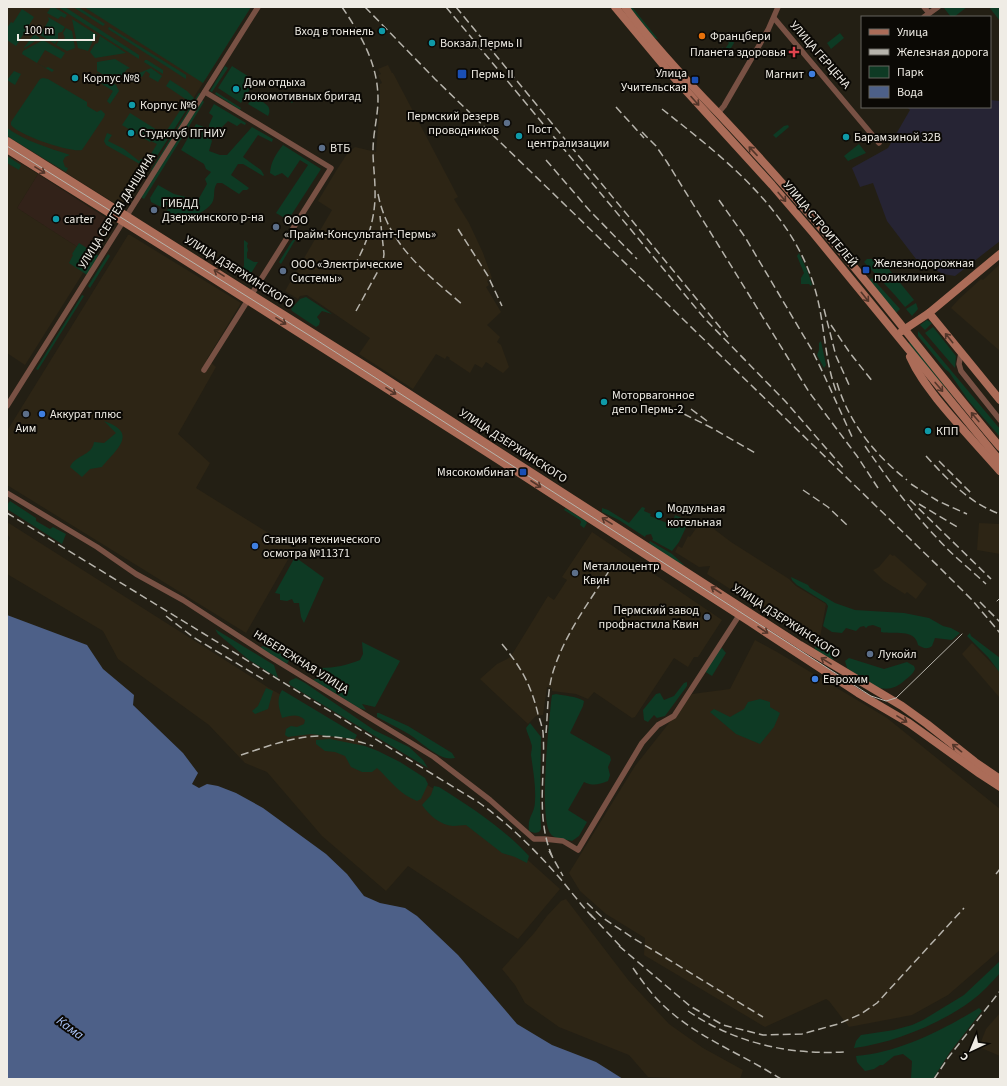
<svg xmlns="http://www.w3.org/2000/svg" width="1007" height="1086" font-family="'Source Sans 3',sans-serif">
	<rect width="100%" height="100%" fill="#231f14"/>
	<!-- commercial -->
	<path fill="#322219" d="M 38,174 L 114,223 L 93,257 L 17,208 Z"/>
	<!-- built -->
	<g fill="#2d2515">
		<path d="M 7,7 L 251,7 L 146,173 L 142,174 L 121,207 L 7,136 Z"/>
		<path d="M 388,65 L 392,73 L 393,73 L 458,197 L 454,199 L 469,223 L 483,253 L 492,278 L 487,281 L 489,285 L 486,287 L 501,312 L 487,325 L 500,337 L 497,342 L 501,345 L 509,367 L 503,373 L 486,362 L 482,368 L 475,364 L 470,373 L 449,359 L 450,358 L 447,356 L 445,359 L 436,354 L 413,389 L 359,354 L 370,338 L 307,295 L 300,296 L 298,299 L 285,291 L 332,210 L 318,201 L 336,171 L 347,154 L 355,147 L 376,152 L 380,103 L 380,84 L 382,83 L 378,75 L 381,74 L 378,69 Z"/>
		<path d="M 7,155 L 38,174 L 17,208 L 93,257 L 25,365 L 7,353 Z"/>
		<path d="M 128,235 L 130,235 L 241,303 L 207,359 L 216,367 L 178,434 L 210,463 L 196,488 L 294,549 L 246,633 L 7,485 L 7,431 Z"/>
		<path d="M 1000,264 L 1000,351 L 951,308 L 959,299 L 981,279 L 983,280 Z"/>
		<path d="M 702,520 L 731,542 L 789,579 L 796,586 L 826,604 L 820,638 L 811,639 L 781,622 L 707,574 L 710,566 L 699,567 L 675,552 L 678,546 L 682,548 L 688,536 L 690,537 Z"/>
		<path d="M 7,522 L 269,688 L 362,741 L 361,745 L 464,807 L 510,844 L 560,889 L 518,939 L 408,866 L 386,891 L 322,836 L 267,772 L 245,763 L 209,725 L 118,659 L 103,631 L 7,574 L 7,543 L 10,538 L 7,534 Z"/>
		<path d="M 979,523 L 1000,524 L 1000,554 L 977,550 Z"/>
		<path d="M 592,532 L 722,620 L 698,657 L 694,657 L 688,667 L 674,658 L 635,717 L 632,718 L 594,692 L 588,699 L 576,694 L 552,691 L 552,688 L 547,687 L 543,715 L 536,716 L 528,724 L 480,679 L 497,664 L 509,658 L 513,653 L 548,596 L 554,600 L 567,580 L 562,577 Z"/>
		<path d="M 890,554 L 893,556 L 894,555 L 927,584 L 916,599 L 907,592 L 905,594 L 884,581 L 873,570 L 879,567 Z"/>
		<path d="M 755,640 L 777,652 L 887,718 L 1000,809 L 1000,950 L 948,995 L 912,1015 L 849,1027 L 829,1001 L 826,999 L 765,1027 L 644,955 L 645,938 L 606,914 L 580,891 L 569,873 L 635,766 L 692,694 L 730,689 Z"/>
		<path d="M 972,643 L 1000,672 L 1000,698 L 962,654 Z"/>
		<path d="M 566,899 L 629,981 L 669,1024 L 703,1048 L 743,1070 L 740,1079 L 699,1079 L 648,1077 L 629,1055 L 559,1027 L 525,1003 L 515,985 L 502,969 L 535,932 L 547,916 L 561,901 Z"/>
		<path d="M 1000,1013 L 1000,1056 L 979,1047 L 986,1029 Z"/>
	</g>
	<!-- medical -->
	<path fill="#262434" d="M 990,100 L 1000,101 L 1000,241 L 955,276 L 943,274 L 916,259 L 887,221 L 873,183 L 860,187 L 852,168 L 888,148 L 910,110 L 907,107 L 990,107 Z"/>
	<!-- green -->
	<g fill="#0e3a24">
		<path d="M 51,7 L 54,7 L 67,15 L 65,18 L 61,16 L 58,19 L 47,13 Z"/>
		<path d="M 58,7 L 65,7 L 139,55 L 139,59 Z"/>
		<path d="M 73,7 L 78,7 L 105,24 L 103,26 Z"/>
		<path d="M 84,7 L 251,7 L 203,83 Z"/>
		<path d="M 629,7 L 632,7 L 658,39 L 654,38 Z"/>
		<path d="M 946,7 L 967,7 L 954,17 L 951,17 L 944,8 Z"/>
		<path d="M 989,7 L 1000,7 L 1000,21 Z"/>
		<path d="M 22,9 L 34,17 L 16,46 L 7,40 L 7,28 L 11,22 L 13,23 Z"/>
		<path d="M 48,17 L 65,27 L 62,32 L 58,33 L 58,39 L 55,44 L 40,35 L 49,20 Z"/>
		<path d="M 72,19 L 97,35 L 95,38 L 93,39 L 92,43 L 88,51 L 78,48 Z"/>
		<path d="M 109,27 L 186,75 L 186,79 L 108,29 Z"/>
		<path d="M 66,28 L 72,31 L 75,48 L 67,51 L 56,45 L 59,40 L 63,40 L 65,38 L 63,33 Z"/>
		<path d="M 840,33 L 844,38 L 831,49 L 827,43 Z"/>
		<path d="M 34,34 L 40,38 L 23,49 Z"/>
		<path d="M 100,36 L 126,53 L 95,58 L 90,52 L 95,44 L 98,43 Z"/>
		<path d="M 728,38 L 733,39 L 734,43 L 728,53 L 725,54 L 722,51 L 722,47 L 725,49 L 729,43 L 726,40 Z"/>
		<path d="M 43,40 L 65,53 L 61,59 L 45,50 L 37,63 L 46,68 L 48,67 L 54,70 L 52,72 L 22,54 L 23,51 Z"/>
		<path d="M 115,59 L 130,68 L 127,69 L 117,83 L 97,71 L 97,62 Z"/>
		<path d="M 145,60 L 147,60 L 163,70 L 163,74 L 144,62 Z"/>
		<path d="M 225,66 L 228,68 L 212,92 L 210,91 Z"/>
		<path d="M 232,66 L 254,80 L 254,83 L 241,103 L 218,88 Z"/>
		<path d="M 151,68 L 162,76 L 158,82 L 149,77 L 150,74 L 146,71 L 142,77 L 137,74 Z"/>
		<path d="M 14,71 L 21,74 L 15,85 L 7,80 Z"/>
		<path d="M 97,73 L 116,85 L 119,91 L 110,104 L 107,101 L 113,91 L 94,79 Z"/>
		<path d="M 43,78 L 48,79 L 87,102 L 87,106 L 97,112 L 101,110 L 105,114 L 104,117 L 82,150 C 71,153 18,135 11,125 L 11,122 L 40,79 Z"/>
		<path d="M 170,80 L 187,91 L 194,98 L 150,167 L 147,165 L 145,167 L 106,145 L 104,141 L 107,133 L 112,135 L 108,141 L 124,149 L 139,161 L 141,159 L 146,162 L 157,144 L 151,141 L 150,142 L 122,125 L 130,113 L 157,130 L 160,130 L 158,133 L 163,136 L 187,100 L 166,86 Z"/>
		<path d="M 216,92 L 241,108 L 240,110 L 215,94 Z"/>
		<path d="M 286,92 L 289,96 L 290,94 L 296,93 L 299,95 L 292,103 L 276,93 Z"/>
		<path d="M 199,93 L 201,94 L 153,171 L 151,170 Z"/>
		<path d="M 255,99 C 264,102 273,106 268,116 L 248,104 L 251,100 Z"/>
		<path d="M 202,100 L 204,102 L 144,199 L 141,197 Z"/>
		<path d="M 214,104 L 246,123 L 245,125 L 241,123 L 237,126 L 228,121 L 217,132 L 209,131 L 209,125 L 213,116 L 209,113 Z"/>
		<path d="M 196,124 L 204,127 L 212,141 L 209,151 L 220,155 L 227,155 L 252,127 L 273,139 L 272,142 L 258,135 L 243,157 L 261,170 L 264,175 L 263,176 L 243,164 L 238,164 L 231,175 L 249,188 L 247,190 L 243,190 L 239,194 L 222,183 L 217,183 C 212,191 216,196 212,203 C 203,216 179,221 166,214 L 170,203 L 167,205 L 163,204 L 161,207 L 151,202 L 150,198 L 158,185 L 174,194 L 198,200 L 207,184 L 205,179 L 211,172 L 206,169 L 204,164 L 181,150 Z"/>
		<path d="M 788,125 L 789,127 L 776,138 L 773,135 L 784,126 Z"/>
		<path d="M 7,128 C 25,141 49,148 70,155 L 65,157 L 63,161 L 65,167 L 68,168 L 66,172 L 7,136 Z"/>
		<path d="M 859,144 L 866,153 L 848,161 L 844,156 Z"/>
		<path d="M 283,145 L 321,169 L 288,220 L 276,213 L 308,165 L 300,160 L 288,178 L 282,173 L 275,176 L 270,173 C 271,161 276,154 283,145 Z"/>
		<path d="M 7,156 L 21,165 L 19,170 L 7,163 Z"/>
		<path d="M 297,237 L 281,264 L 279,262 L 292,241 Z"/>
		<path d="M 244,240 L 248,243 L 247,246 L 248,250 L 247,253 L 247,258 L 254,262 L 258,262 L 247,280 L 238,275 L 244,266 Z"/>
		<path d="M 79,243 L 99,256 L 87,275 L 69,263 L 73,255 L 72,254 Z"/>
		<path d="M 799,253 L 807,270 L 812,284 L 811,286 L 809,284 L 801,284 L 801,278 L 804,273 L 797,256 Z"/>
		<path d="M 108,254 L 110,256 L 90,288 L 88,286 Z"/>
		<path d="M 879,257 L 914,300 L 905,307 C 892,291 878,277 864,262 L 867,259 L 877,259 Z"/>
		<path d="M 872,278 L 900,309 L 896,313 L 869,280 Z"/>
		<path d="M 82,295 L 84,296 L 38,370 L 36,369 Z"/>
		<path d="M 306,297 L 332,314 L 322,311 L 317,317 L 320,321 L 319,325 L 316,327 L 292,311 L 291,309 L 300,299 Z"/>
		<path d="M 916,303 L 918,309 L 912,316 L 906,309 Z"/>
		<path d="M 927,320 L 932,323 L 925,330 L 920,325 Z"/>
		<path d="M 933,327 L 956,356 L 955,368 L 925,333 Z"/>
		<path d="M 918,331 L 1000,429 L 1000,437 L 968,400 L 949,372 L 945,369 L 918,336 Z"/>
		<path d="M 821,341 L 826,365 L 824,368 L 817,355 L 819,350 L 819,343 Z"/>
		<path d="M 910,342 L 957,402 L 907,344 Z"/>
		<path d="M 104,421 C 139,433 117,449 102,467 L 90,469 L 82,477 L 70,467 C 75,455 92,456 94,442 L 104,443 L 116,433 Z"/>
		<path d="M 10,501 L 36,518 L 36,521 L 50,529 L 53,527 L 66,534 L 62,544 L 7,509 L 7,505 Z"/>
		<path d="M 642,507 L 645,508 L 644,511 L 651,514 L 650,516 L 672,525 L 675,515 L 689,521 L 679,542 L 672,551 L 652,540 L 653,539 L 651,534 L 646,535 L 645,537 L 619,520 L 602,512 L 602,508 L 608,510 L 629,523 Z"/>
		<path d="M 565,508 L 585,520 L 587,523 L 584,528 L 580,525 L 581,522 L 580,520 L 564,510 Z"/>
		<path d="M 650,541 L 672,554 L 684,565 C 675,565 655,550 649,543 Z"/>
		<path d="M 295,557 L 324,578 L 304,623 L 301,617 L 299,603 L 294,603 L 292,599 L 287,601 L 280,600 L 280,594 L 275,593 Z"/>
		<path d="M 791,577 L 808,585 L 810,588 L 835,603 L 855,610 L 904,613 L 929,618 L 943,626 L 951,628 L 960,633 L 952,640 L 935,638 L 932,646 C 927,650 923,648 918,645 C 915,628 894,635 881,632 L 881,628 L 873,625 L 868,626 L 866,628 L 864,626 L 860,627 L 856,631 L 846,628 L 842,633 L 832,632 L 823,626 L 828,606 L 826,603 L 797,585 L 792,580 Z"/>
		<path d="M 215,629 L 274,665 L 278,678 L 249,660 L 218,634 Z"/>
		<path d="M 970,633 L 971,636 L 1000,658 L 1000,673 L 988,657 L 967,636 Z"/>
		<path d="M 362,642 L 400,661 L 375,707 L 362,704 L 366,710 L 359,708 L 313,680 L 319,678 L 321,668 C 334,668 348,665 360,660 L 363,654 Z"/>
		<path d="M 263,646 L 290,658 L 287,664 L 259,648 Z"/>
		<path d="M 721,647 L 726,653 L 712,676 L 704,671 Z"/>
		<path d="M 815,647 L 823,647 L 834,650 L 833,660 L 814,650 Z"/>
		<path d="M 849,658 L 884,669 L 907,662 L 914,666 L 915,669 C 913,674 909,677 905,680 C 884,700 866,681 847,668 L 845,661 Z"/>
		<path d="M 296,678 L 305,683 L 374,730 L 409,747 L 423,760 L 428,768 L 290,685 L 289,682 L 291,680 Z"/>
		<path d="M 687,682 L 687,686 L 665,716 L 657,718 L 654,715 L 648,722 L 644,720 L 643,710 L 656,694 L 660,693 L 664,700 L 674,696 L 684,683 Z"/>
		<path d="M 266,688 L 273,691 L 268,709 L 255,714 L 252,711 L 258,706 Z"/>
		<path d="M 282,690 L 357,735 L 355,739 L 311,734 L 288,737 L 285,735 L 286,729 L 291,726 L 297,727 L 304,724 L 305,720 C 297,713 291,716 282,718 C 279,707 276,700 282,690 Z"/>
		<path d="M 556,694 C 566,696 575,696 584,701 L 583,706 L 570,733 L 610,756 L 611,760 L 608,767 L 610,775 L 608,781 C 598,785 593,786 584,782 L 568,810 L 587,822 L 579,836 L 572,841 C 565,839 553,839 550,833 C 539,815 549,726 551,702 L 552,695 Z"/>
		<path d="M 760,699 L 770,702 L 770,707 L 780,713 L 774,727 L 760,744 L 736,734 L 710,712 L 714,709 L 730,717 L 744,709 L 748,702 Z"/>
		<path d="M 377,713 L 379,713 L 408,726 L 452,753 L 455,758 C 439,762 420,740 407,733 C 397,727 386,722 377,717 Z"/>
		<path d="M 530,723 L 541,737 L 540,803 L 541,829 L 539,832 L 535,833 L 529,831 C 527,816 535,814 535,801 C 536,786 533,770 531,755 C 531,751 533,747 531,743 C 530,738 527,733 526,728 Z"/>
		<path d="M 330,739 L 365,746 L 378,751 L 400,762 L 425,778 L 428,784 L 421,799 L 417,801 C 399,794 391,781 377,768 L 372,772 L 362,772 L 351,767 L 345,756 L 335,752 L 325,751 L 316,744 L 316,740 Z"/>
		<path d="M 434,786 L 439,787 C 471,807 503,828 529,856 L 527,863 L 515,857 L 502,853 L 466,825 C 462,825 457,826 453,826 C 440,825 429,815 422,805 L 431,795 Z"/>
		<path d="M 1000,961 L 1000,973 C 991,983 982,993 971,1001 C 940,1024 893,1043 854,1048 L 856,1041 L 861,1035 L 894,1030 L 912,1025 L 923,1020 L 964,995 Z"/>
		<path d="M 979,1008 L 982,1011 L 950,1052 L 933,1079 L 911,1079 L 912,1061 L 903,1054 L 894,1056 L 883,1065 L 880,1065 L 874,1069 L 865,1071 L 857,1062 L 856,1056 C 898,1053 943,1030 979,1008 Z"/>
	</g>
	<!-- water -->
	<path fill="#4d6088" d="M 7,615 L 87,645 L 103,669 L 134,695 L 133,705 L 183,753 L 198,773 L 192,784 L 199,788 L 207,784 L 218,786 L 236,793 L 263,808 L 326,854 L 347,874 L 364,896 L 380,903 L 405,908 L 417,916 L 458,955 L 517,1024 L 552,1045 L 596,1062 L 623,1079 L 7,1079 Z"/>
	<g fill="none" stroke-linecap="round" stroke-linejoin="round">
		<!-- minor -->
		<g stroke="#785144" stroke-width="5.5">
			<path d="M 924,7 L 929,13"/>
			<path d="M 924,17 L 938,7"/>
			<path d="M 774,18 L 879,143"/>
			<path d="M 718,113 L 724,106 L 768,30 L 778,7"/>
			<path d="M 961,353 L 959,364 L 961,371 L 1000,420"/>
			<path d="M 204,370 L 331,168 L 205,92"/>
			<path d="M 7,406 L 258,7"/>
			<path d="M 7,493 L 97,547 L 136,574 L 183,600 L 269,656 L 434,757 L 490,800 L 534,839 L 545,839 L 563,841 L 578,850 L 642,743 L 658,725 L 674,716 L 740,614"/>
		</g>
		<!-- secondary -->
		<g stroke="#ab6c58" stroke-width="8">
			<path d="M 615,7 L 670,73 L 772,185 L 814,234 L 1000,461"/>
			<path d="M 625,7 C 653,45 686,80 719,114 C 750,147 780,180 810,215 C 876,290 935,370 1000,447"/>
			<path d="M 7,141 L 378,374 L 800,645 L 902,706 L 927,724 L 975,762 L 1000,779"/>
			<path d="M 7,149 L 156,242 L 485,451 L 750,622 L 858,693 L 909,723 L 980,774 L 1000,787"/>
			<path d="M 929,313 L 1000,400"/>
			<path d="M 902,331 L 929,313 L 1000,254"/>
			<path d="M 910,357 C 917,373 927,386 937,399 C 957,424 979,447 1000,471"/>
		</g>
		<!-- tram -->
		<g stroke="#b7b4ac" stroke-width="1">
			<path d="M 7,146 L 315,339 L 871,696 L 886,701 L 896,698 L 962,634"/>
			<path d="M 997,601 L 1000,598"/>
		</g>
		<!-- rail -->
		<g stroke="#b7b4ac" stroke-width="1.5" stroke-dasharray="8 4" stroke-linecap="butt">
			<path d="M 342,7 C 361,35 378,64 378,99 C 378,116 373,133 373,151 C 373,164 375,177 375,190 C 376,218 367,244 353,268"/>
			<path d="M 365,7 L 435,79 L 940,568 L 973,601 L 1000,633"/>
			<path d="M 446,7 L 705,319 L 786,402 L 845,470"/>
			<path d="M 456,7 L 728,337"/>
			<path d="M 616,107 L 644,138"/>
			<path d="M 662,109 C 724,158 792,210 815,289 C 825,323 824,358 836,391"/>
			<path d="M 642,132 L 656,146 L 667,162 L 809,392 L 857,456 L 878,488"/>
			<path d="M 546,160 L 590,211 L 637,259"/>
			<path d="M 378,194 C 388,245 426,273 463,305"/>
			<path d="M 719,200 L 745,237 L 812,350 L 824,375 L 853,439"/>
			<path d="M 458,229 L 488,276 L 502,306"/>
			<path d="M 824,309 L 836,356 L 850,387"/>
			<path d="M 356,311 L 383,262 L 384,254 L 380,216"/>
			<path d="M 831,325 L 850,353 L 873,382"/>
			<path d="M 837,383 C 849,423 875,455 907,480"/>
			<path d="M 691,409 L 707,421"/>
			<path d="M 684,414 L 712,428 L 757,454"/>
			<path d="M 865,446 C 887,478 910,510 937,538 C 952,555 970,569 986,584"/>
			<path d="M 926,456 C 948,480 969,503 1000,514"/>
			<path d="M 939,461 L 971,493"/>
			<path d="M 911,484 L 938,501 L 967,514"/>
			<path d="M 803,490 L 828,507 L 848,526"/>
			<path d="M 910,500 L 991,579"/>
			<path d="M 919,504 L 959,528"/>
			<path d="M 7,513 L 478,802 C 508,823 534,849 558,876 C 570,890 581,905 594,919"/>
			<path d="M 980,602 L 1000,622"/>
			<path d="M 166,616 L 193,637 L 266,681"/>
			<path d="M 502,644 C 521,667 531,685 538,714 C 540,720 542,726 543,732 C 546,773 535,816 552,856"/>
			<path d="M 546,733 C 548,711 547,687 555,666 C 567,631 591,599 611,568"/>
			<path d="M 241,755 C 262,748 284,740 306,737 C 328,734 353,739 373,746"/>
			<path d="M 549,851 L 563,876"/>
			<path d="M 996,874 L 1000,869"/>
			<path d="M 587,903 L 603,918 L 633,938 L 763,1017"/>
			<path d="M 590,914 L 623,949"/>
			<path d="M 619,946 L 690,1006 L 723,1025 L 763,1035 L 802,1034 L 838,1024 L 861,1014 L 877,1003 L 964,908"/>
			<path d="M 633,968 C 642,981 652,995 664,1006 C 698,1038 742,1054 781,1079"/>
			<path d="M 688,1011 C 735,1043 788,1055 844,1052"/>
			<path d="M 934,1079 L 948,1058 L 1000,991"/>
		</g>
	</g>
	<!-- one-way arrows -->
	<defs><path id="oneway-shaft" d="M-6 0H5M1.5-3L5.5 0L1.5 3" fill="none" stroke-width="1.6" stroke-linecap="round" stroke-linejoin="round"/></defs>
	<g stroke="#53362a">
		<use href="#oneway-shaft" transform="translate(695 101) rotate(48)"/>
		<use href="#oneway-shaft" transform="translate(753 151) rotate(-133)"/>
		<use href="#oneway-shaft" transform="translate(40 170) rotate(32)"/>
		<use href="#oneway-shaft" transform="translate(782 197) rotate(50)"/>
		<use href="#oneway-shaft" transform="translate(219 273) rotate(-148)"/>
		<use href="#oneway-shaft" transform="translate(865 297) rotate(51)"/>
		<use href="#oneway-shaft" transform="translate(281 321) rotate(32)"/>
		<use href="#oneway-shaft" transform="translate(949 338) rotate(-129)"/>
		<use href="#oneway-shaft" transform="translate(939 387) rotate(50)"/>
		<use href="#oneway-shaft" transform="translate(391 391) rotate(32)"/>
		<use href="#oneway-shaft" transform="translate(975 417) rotate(-130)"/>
		<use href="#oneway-shaft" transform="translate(536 484) rotate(33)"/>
		<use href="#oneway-shaft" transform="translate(607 521) rotate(-148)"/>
		<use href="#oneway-shaft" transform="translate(716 590) rotate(-147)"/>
		<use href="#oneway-shaft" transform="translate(763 630) rotate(34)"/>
		<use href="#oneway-shaft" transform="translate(826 661) rotate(-148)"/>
		<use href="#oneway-shaft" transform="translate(902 719) rotate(32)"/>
		<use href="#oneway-shaft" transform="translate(957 748) rotate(-141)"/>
	</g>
	<!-- markers -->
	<g fill="#0f9aa8" stroke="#0b0905" stroke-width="1.5">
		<circle cx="382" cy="31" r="4"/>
		<circle cx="432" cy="43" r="4"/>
		<circle cx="75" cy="78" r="4"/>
		<circle cx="236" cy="89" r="4"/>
		<circle cx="132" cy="105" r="4"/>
		<circle cx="131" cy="133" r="4"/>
		<circle cx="519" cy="136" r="4"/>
		<circle cx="846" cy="137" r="4"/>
		<circle cx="56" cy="219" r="4"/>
		<circle cx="604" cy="402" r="4"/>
		<circle cx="928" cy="431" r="4"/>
		<circle cx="659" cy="515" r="4"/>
	</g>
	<circle fill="#e8710a" stroke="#0b0905" stroke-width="1.5" cx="702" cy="36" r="4"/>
	<path fill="#e0444e" stroke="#0b0905" stroke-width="1.5" d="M792 46h4v4h4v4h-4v4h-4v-4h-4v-4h4z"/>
	<g fill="#1a4fb4" stroke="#0b0905" stroke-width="1.5">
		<rect x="457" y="69" width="10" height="10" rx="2"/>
		<rect x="691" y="76" width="8" height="8" rx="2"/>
		<rect x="862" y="266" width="8" height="8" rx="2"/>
		<rect x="519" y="468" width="8" height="8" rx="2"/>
	</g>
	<g fill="#3f7fe0" stroke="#0b0905" stroke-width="1.5">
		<circle cx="812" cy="74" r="4"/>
		<circle cx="42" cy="414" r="4"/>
		<circle cx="255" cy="546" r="4"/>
		<circle cx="815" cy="679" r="4"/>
	</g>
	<g fill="#5c6f8a" stroke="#0b0905" stroke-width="1.5">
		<circle cx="507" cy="123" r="4"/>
		<circle cx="322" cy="148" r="4"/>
		<circle cx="154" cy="210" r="4"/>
		<circle cx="276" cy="227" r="4"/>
		<circle cx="283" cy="271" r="4"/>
		<circle cx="26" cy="414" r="4"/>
		<circle cx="575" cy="573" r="4"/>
		<circle cx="707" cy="617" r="4"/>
		<circle cx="870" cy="654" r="4"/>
	</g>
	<g text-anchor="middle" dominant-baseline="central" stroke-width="4" stroke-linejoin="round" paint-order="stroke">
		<!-- poi labels -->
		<g font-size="12" fill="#efece5" stroke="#0b0905" text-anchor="start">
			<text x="374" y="31" text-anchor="end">Вход в тоннель</text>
			<text x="710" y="36">Францбери</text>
			<text x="440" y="43">Вокзал Пермь II</text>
			<text x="786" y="52" text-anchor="end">Планета здоровья</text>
			<text x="687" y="73" text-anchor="end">Улица<tspan x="687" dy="14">Учительская</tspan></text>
			<text x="471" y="74">Пермь II</text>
			<text x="804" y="74" text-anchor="end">Магнит</text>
			<text x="83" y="78">Корпус №8</text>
			<text x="244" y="82">Дом отдыха<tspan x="244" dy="14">локомотивных бригад</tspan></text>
			<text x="140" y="105">Корпус №6</text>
			<text x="499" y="116" text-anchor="end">Пермский резерв<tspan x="499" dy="14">проводников</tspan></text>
			<text x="527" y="129">Пост<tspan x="527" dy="14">централизации</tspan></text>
			<text x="139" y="133">Студклуб ПГНИУ</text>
			<text x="854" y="137">Барамзиной 32В</text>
			<text x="330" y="148">ВТБ</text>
			<text x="162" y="203">ГИБДД<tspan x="162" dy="14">Дзержинского р-на</tspan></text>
			<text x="64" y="219">carter</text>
			<text x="284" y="220">ООО<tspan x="284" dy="14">«Прайм-Консультант-Пермь»</tspan></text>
			<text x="874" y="263">Железнодорожная<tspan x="874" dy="14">поликлиника</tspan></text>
			<text x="291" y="264">ООО «Электрические<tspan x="291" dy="14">Системы»</tspan></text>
			<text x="612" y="395">Моторвагонное<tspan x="612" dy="14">депо Пермь-2</tspan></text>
			<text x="50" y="414">Аккурат плюс</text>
			<text x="26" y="428" text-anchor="middle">Аим</text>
			<text x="936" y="431">КПП</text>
			<text x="515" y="472" text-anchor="end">Мясокомбинат</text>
			<text x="667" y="508">Модульная<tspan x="667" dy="14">котельная</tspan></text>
			<text x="263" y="539">Станция технического<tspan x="263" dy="14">осмотра №11371</tspan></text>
			<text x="583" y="566">Металлоцентр<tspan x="583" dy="14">Квин</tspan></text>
			<text x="699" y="610" text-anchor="end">Пермский завод<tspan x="699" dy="14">профнастила Квин</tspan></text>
			<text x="878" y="654">Лукойл</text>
			<text x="823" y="679">Еврохим</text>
		</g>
		<!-- street labels -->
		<g font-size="12" fill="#efece5" stroke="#0b0905">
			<text transform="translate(820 55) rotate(49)">УЛИЦА ГЕРЦЕНА</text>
			<text transform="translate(117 211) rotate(-58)">УЛИЦА СЕРГЕЯ ДАНЩИНА</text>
			<text transform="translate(820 224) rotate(50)">УЛИЦА СТРОИТЕЛЕЙ</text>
			<text transform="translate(239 272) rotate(32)">УЛИЦА ДЗЕРЖИНСКОГО</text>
			<text transform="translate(513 446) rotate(33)">УЛИЦА ДЗЕРЖИНСКОГО</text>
			<text transform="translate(786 621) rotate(33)">УЛИЦА ДЗЕРЖИНСКОГО</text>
			<text transform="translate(301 662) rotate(32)">НАБЕРЕЖНАЯ УЛИЦА</text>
		</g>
		<!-- water labels -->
		<g font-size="13" font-style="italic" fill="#adc6fa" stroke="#0b0905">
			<text transform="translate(70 1028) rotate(36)">Кама</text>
		</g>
	</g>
	<!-- border -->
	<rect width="1007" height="1086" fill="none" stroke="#efece5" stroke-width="16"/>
	<!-- legend -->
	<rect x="861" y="16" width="130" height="92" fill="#0b0905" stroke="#66645f"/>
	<rect x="869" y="29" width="20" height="6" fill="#ab6c58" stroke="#66645f"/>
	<text x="897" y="36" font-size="12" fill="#efece5">Улица</text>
	<rect x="869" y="49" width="20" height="6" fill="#b7b4ac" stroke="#66645f"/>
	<text x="897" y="56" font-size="12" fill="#efece5">Железная дорога</text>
	<rect x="869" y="66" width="20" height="12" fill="#0e3a24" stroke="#66645f"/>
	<text x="897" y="76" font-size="12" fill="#efece5">Парк</text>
	<rect x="869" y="86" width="20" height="12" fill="#4d6088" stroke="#66645f"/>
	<text x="897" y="96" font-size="12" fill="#efece5">Вода</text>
	<!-- north arrow -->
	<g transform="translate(971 1050) rotate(224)" stroke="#0b0905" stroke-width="3" paint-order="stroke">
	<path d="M0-3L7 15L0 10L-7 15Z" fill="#efece5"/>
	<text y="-6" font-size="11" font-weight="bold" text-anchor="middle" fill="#efece5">С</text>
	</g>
	<!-- scale -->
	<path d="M18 34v6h76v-6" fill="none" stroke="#efece5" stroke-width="2"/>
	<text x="24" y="34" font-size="12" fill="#efece5" stroke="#0b0905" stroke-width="3" paint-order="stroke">100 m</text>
</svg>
